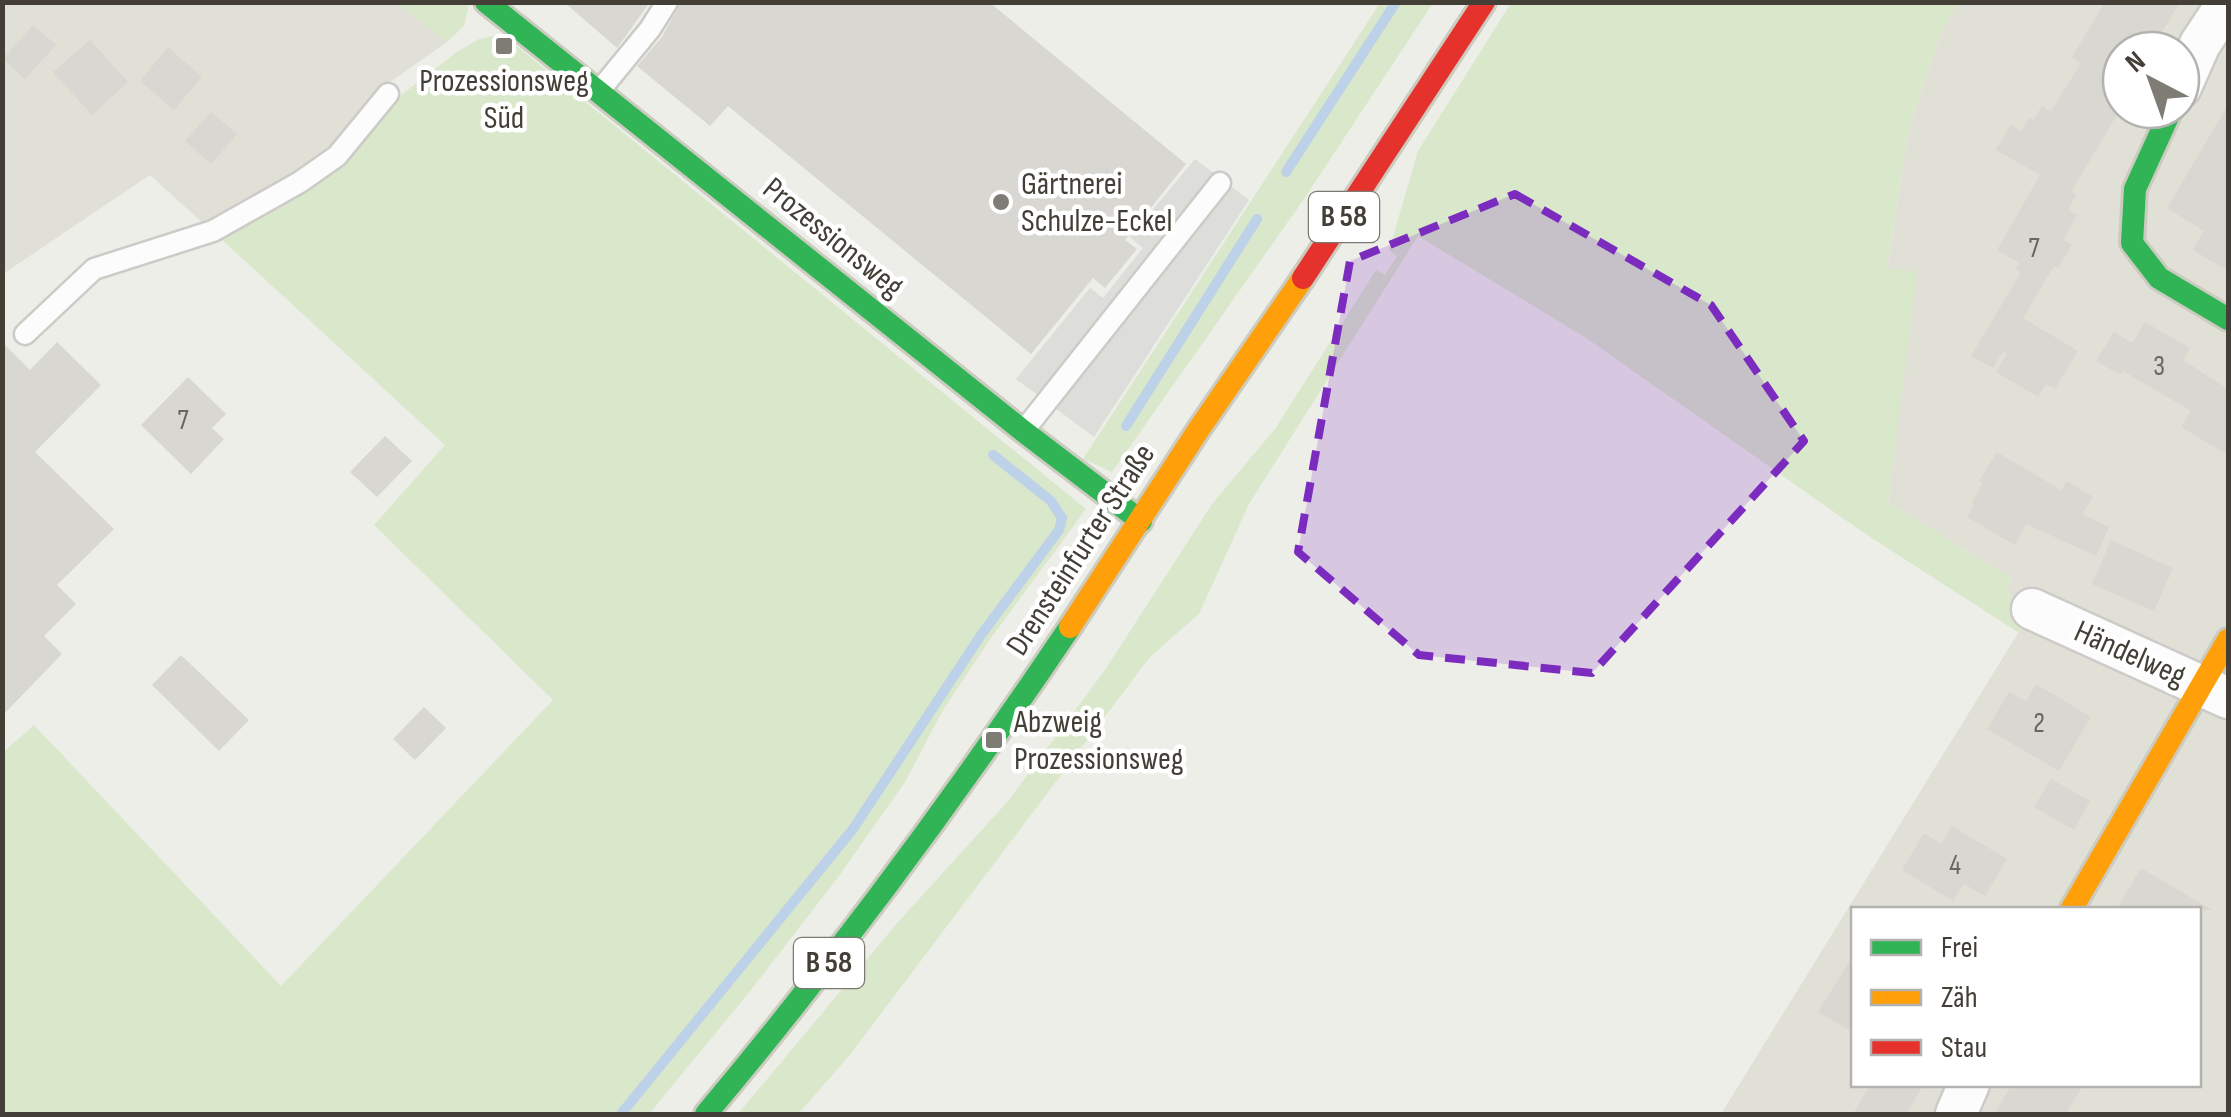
<svg xmlns="http://www.w3.org/2000/svg" width="2231" height="1117" font-family="'Sofia Sans Condensed',sans-serif">
	<rect width="100%" height="100%" fill="#eeeee9"/>
	<!-- residential -->
	<g fill="#e1e0d7" fill-rule="evenodd">
		<path d="M 3,3 L 398,3 L 447,42 L 383,87 L 332,147 L 297,173 L 204,224 L 150,175 L 3,274 Z"/>
		<path d="M 1958,3 L 2228,3 L 2228,1114 L 1721,1114 L 2028,617 L 2006,591 L 2012,579 L 1888,502 L 1916,273 L 1887,269 L 1909,128 L 1940,35 ZM 2121,50 L 2181,50 L 2181,110 L 2121,110 ZM 1854,910 L 2198,910 L 2198,1084 L 1854,1084 Z"/>
	</g>
	<!-- green -->
	<g fill="#d9e7cb">
		<path d="M 467,2 L 469,4 L 464,26 L 447,42 L 398,3 Z"/>
		<path d="M 1380,3 L 1433,3 L 1304,199 L 1112,472 L 1083,459 Z"/>
		<path d="M 1511,3 L 1958,3 L 1940,35 L 1909,128 L 1887,268 L 1917,272 L 1888,502 L 2012,579 L 2006,591 L 2028,617 L 2019,633 L 1864,533 L 1586,338 L 1418,236 L 1249,504 L 1199,614 L 1150,657 L 849,1056 L 798,1114 L 738,1114 L 899,921 L 1009,800 L 1105,670 L 1212,504 L 1275,429 L 1376,270 L 1385,275 L 1397,256 L 1389,250 L 1418,151 Z"/>
		<path d="M 502,34 L 1086,509 L 991,638 L 943,710 L 905,782 L 839,876 L 751,990 L 649,1114 L 3,1114 L 2,753 L 34,725 L 281,986 L 553,700 L 374,525 L 445,445 L 220,238 L 303,191 L 342,165 L 376,127 L 396,99 L 457,52 L 479,39 Z"/>
	</g>
	<!-- parking -->
	<path fill="#ddddd9" d="M 1195,159 L 1249,200 L 1094,437 L 1016,379 L 1090,288 L 1103,298 L 1143,248 L 1130,237 Z"/>
	<g fill="none" stroke-linecap="round" stroke-linejoin="round">
		<!-- stream -->
		<g stroke="#bdd2e8" stroke-width="10">
			<path d="M 1286,172 L 1396,2"/>
			<path d="M 1126,426 L 1257,219"/>
			<path d="M 621,1114 L 853,829 L 981,635 L 1059,530 L 1062,518 L 1051,501 L 993,455"/>
		</g>
	</g>
	<!-- building -->
	<g fill="#d8d7d1">
		<path d="M 564,2 L 650,2 L 617,48 Z"/>
		<path d="M 681,2 L 989,2 L 1186,164 L 1125,240 L 1137,249 L 1105,288 L 1093,278 L 1031,354 L 728,106 L 710,126 L 637,66 L 662,37 Z"/>
		<path d="M 2105,2 L 2180,2 L 2151,50 L 2121,50 L 2121,108 L 2071,192 L 2076,195 L 2068,210 L 2077,215 L 2063,240 L 2072,245 L 2058,268 L 2054,266 L 2023,318 L 2078,351 L 2055,389 L 2046,384 L 2038,397 L 1996,372 L 2007,354 L 2003,352 L 1993,368 L 1971,356 L 2021,272 L 2016,269 L 2019,263 L 1997,250 L 2040,175 L 1996,150 L 2011,125 L 2021,131 L 2029,118 L 2033,120 L 2042,106 L 2051,111 L 2081,63 L 2072,57 Z"/>
		<path d="M 33,25 L 56,45 L 25,79 L 3,59 Z"/>
		<path d="M 90,40 L 128,82 L 92,115 L 53,72 Z"/>
		<path d="M 168,47 L 202,77 L 174,110 L 140,81 Z"/>
		<path d="M 2228,105 L 2228,271 L 2193,250 L 2204,231 L 2167,208 Z"/>
		<path d="M 211,112 L 237,134 L 211,164 L 185,141 Z"/>
		<path d="M 2145,322 L 2190,348 L 2183,360 L 2228,389 L 2228,455 L 2181,427 L 2191,411 L 2123,371 L 2120,375 L 2096,361 L 2114,332 L 2132,343 Z"/>
		<path d="M 2,342 L 30,370 L 57,342 L 101,385 L 35,452 L 114,529 L 57,585 L 76,604 L 44,636 L 62,654 L 2,716 Z"/>
		<path d="M 188,377 L 226,414 L 212,428 L 224,439 L 191,474 L 141,425 Z"/>
		<path d="M 385,436 L 412,461 L 377,497 L 350,472 Z"/>
		<path d="M 1997,452 L 2061,490 L 2067,481 L 2093,497 L 2082,514 L 2109,527 L 2096,556 L 2026,524 L 2015,545 L 1967,517 L 1975,504 L 1972,502 L 1983,483 L 1979,481 Z"/>
		<path d="M 2111,540 L 2173,568 L 2154,611 L 2092,584 Z"/>
		<path d="M 181,655 L 249,720 L 219,751 L 152,685 Z"/>
		<path d="M 2036,684 L 2091,717 L 2059,771 L 1987,729 L 2009,692 L 2026,701 Z"/>
		<path d="M 424,707 L 446,728 L 415,760 L 393,739 Z"/>
		<path d="M 2051,779 L 2090,801 L 2074,830 L 2034,807 Z"/>
		<path d="M 1952,826 L 2007,859 L 1985,896 L 1964,884 L 1953,901 L 1902,870 L 1924,833 L 1941,844 Z"/>
		<path d="M 2141,868 L 2212,910 L 2116,910 Z"/>
		<path d="M 1854,954 L 1854,1033 L 1818,1012 Z"/>
		<path d="M 1871,1084 L 1924,1084 L 1906,1114 L 1853,1114 Z"/>
		<path d="M 2012,1084 L 2084,1084 L 2066,1114 L 1994,1114 Z"/>
	</g>
	<g fill="none" stroke-linecap="round" stroke-linejoin="round">
		<defs>
			<g id="lane">
				<path d="M 600,90 L 650,29 L 667,2"/>
				<path d="M 25,334 L 94,269 L 213,231 L 300,182 L 337,156 L 388,94"/>
				<path d="M 1025,429 L 1220,183"/>
			</g>
			<g id="street">
				<path d="M 2181,87 L 2200,44 L 2228,2"/>
				<path d="M 2032,609 L 2228,698"/>
				<path d="M 1956,1114 L 1969,1084"/>
			</g>
			<g id="fast">
				<path d="M 486,2 L 1023,431 L 1141,521"/>
				<path d="M 2171,110 L 2135,189 L 2132,243 L 2159,278 L 2228,319"/>
				<path d="M 706,1114 C 837,958 957,795 1070,627"/>
			</g>
			<g id="slow">
				<path d="M 1070,627 L 1199,429 L 1303,278"/>
				<path d="M 2071,910 L 2228,640"/>
			</g>
			<path id="jam" d="M 1303,278 L 1484,2"/>
		</defs>
		<!-- lane casing -->
		<use href="#lane" stroke="#cccbc7" stroke-width="25"/>
		<!-- street casing -->
		<use href="#street" stroke="#cccbc7" stroke-width="45"/>
		<!-- fast casing -->
		<use href="#fast" stroke="#cccbc0" stroke-width="28"/>
		<!-- slow casing -->
		<use href="#slow" stroke="#cccbc0" stroke-width="28"/>
		<!-- jam casing -->
		<use href="#jam" stroke="#cccbc0" stroke-width="28"/>
		<!-- lane -->
		<use href="#lane" stroke="#fcfcfc" stroke-width="20"/>
		<!-- street -->
		<use href="#street" stroke="#fcfcfc" stroke-width="40"/>
		<!-- fast -->
		<use href="#fast" stroke="#30b455" stroke-width="22"/>
		<!-- slow -->
		<use href="#slow" stroke="#ff9f0a" stroke-width="22"/>
		<!-- jam -->
		<use href="#jam" stroke="#e5322d" stroke-width="22"/>
	</g>
	<!-- marked area -->
	<path fill="#7b2cbf" fill-opacity="0.2" stroke="#7b2cbf" stroke-width="8" stroke-dasharray="20 12" stroke-linejoin="round" d="M 1515,194 L 1711,305 L 1804,441 L 1592,673 L 1419,655 L 1298,552 L 1350,261 Z"/>
	<!-- markers -->
	<g fill="#7f7c75" stroke="#fff" stroke-width="4">
		<rect x="494" y="36" width="20" height="20" rx="5"/>
		<circle cx="1001" cy="202" r="10"/>
		<rect x="984" y="730" width="20" height="20" rx="5"/>
	</g>
	<g text-anchor="middle" dominant-baseline="central" stroke-width="9" stroke-linejoin="round" paint-order="stroke">
		<!-- number labels -->
		<g font-size="28" fill="#69665e">
			<text x="2034" y="248">7</text>
			<text x="2159" y="366">3</text>
			<text x="183" y="420">7</text>
			<text x="2039" y="723">2</text>
			<text x="1955" y="865">4</text>
		</g>
		<!-- shield labels -->
		<g fill="#fff" stroke="#7b7972" stroke-width="2.5">
			<rect x="1309" y="192" width="70" height="50" rx="8"/>
			<rect x="794" y="938" width="70" height="50" rx="8"/>
		</g>
		<g font-size="30" font-weight="bold" fill="#433f36">
			<text x="1344" y="217">B 58</text>
			<text x="829" y="963">B 58</text>
		</g>
		<!-- poi labels -->
		<g font-size="32" fill="#433f36" stroke="#fff" text-anchor="start">
			<text x="504" y="81" text-anchor="middle">Prozessionsweg<tspan x="504" dy="37">Süd</tspan></text>
			<text x="1021" y="184">Gärtnerei<tspan x="1021" dy="37">Schulze-Eckel</tspan></text>
			<text x="1014" y="722">Abzweig<tspan x="1014" dy="37">Prozessionsweg</tspan></text>
		</g>
		<!-- street labels -->
		<g font-size="32" fill="#433f36" stroke="#fff">
			<text transform="translate(833 238) rotate(39)">Prozessionsweg</text>
			<text transform="translate(1081 550) rotate(-57)">Drensteinfurter Straße</text>
			<text transform="translate(2130 654) rotate(24)">Händelweg</text>
		</g>
	</g>
	<!-- border -->
	<rect width="2231" height="1117" fill="none" stroke="#433f36" stroke-width="10"/>
	<!-- legend -->
	<rect x="1851" y="907" width="350" height="180" fill="#ffffff" stroke="#b4b2af" stroke-width="2.5"/>
	<rect x="1871" y="940" width="50" height="15" fill="#30b455" stroke="#b4b2af" stroke-width="2.5"/>
	<text x="1941" y="957" font-size="30" fill="#433f36">Frei</text>
	<rect x="1871" y="990" width="50" height="15" fill="#ff9f0a" stroke="#b4b2af" stroke-width="2.5"/>
	<text x="1941" y="1007" font-size="30" fill="#433f36">Zäh</text>
	<rect x="1871" y="1040" width="50" height="15" fill="#e5322d" stroke="#b4b2af" stroke-width="2.5"/>
	<text x="1941" y="1057" font-size="30" fill="#433f36">Stau</text>
	<!-- north arrow -->
	<g transform="translate(2151 80) rotate(319)"><circle r="48" fill="#ffffff" stroke="#b4b2af" stroke-width="2.5"/>
	<path d="M0-8L18 38L0 25L-18 38Z" fill="#7f7c75"/>
	<text y="-15" font-size="28" font-weight="bold" text-anchor="middle" fill="#433f36">N</text>
	</g>
</svg>
